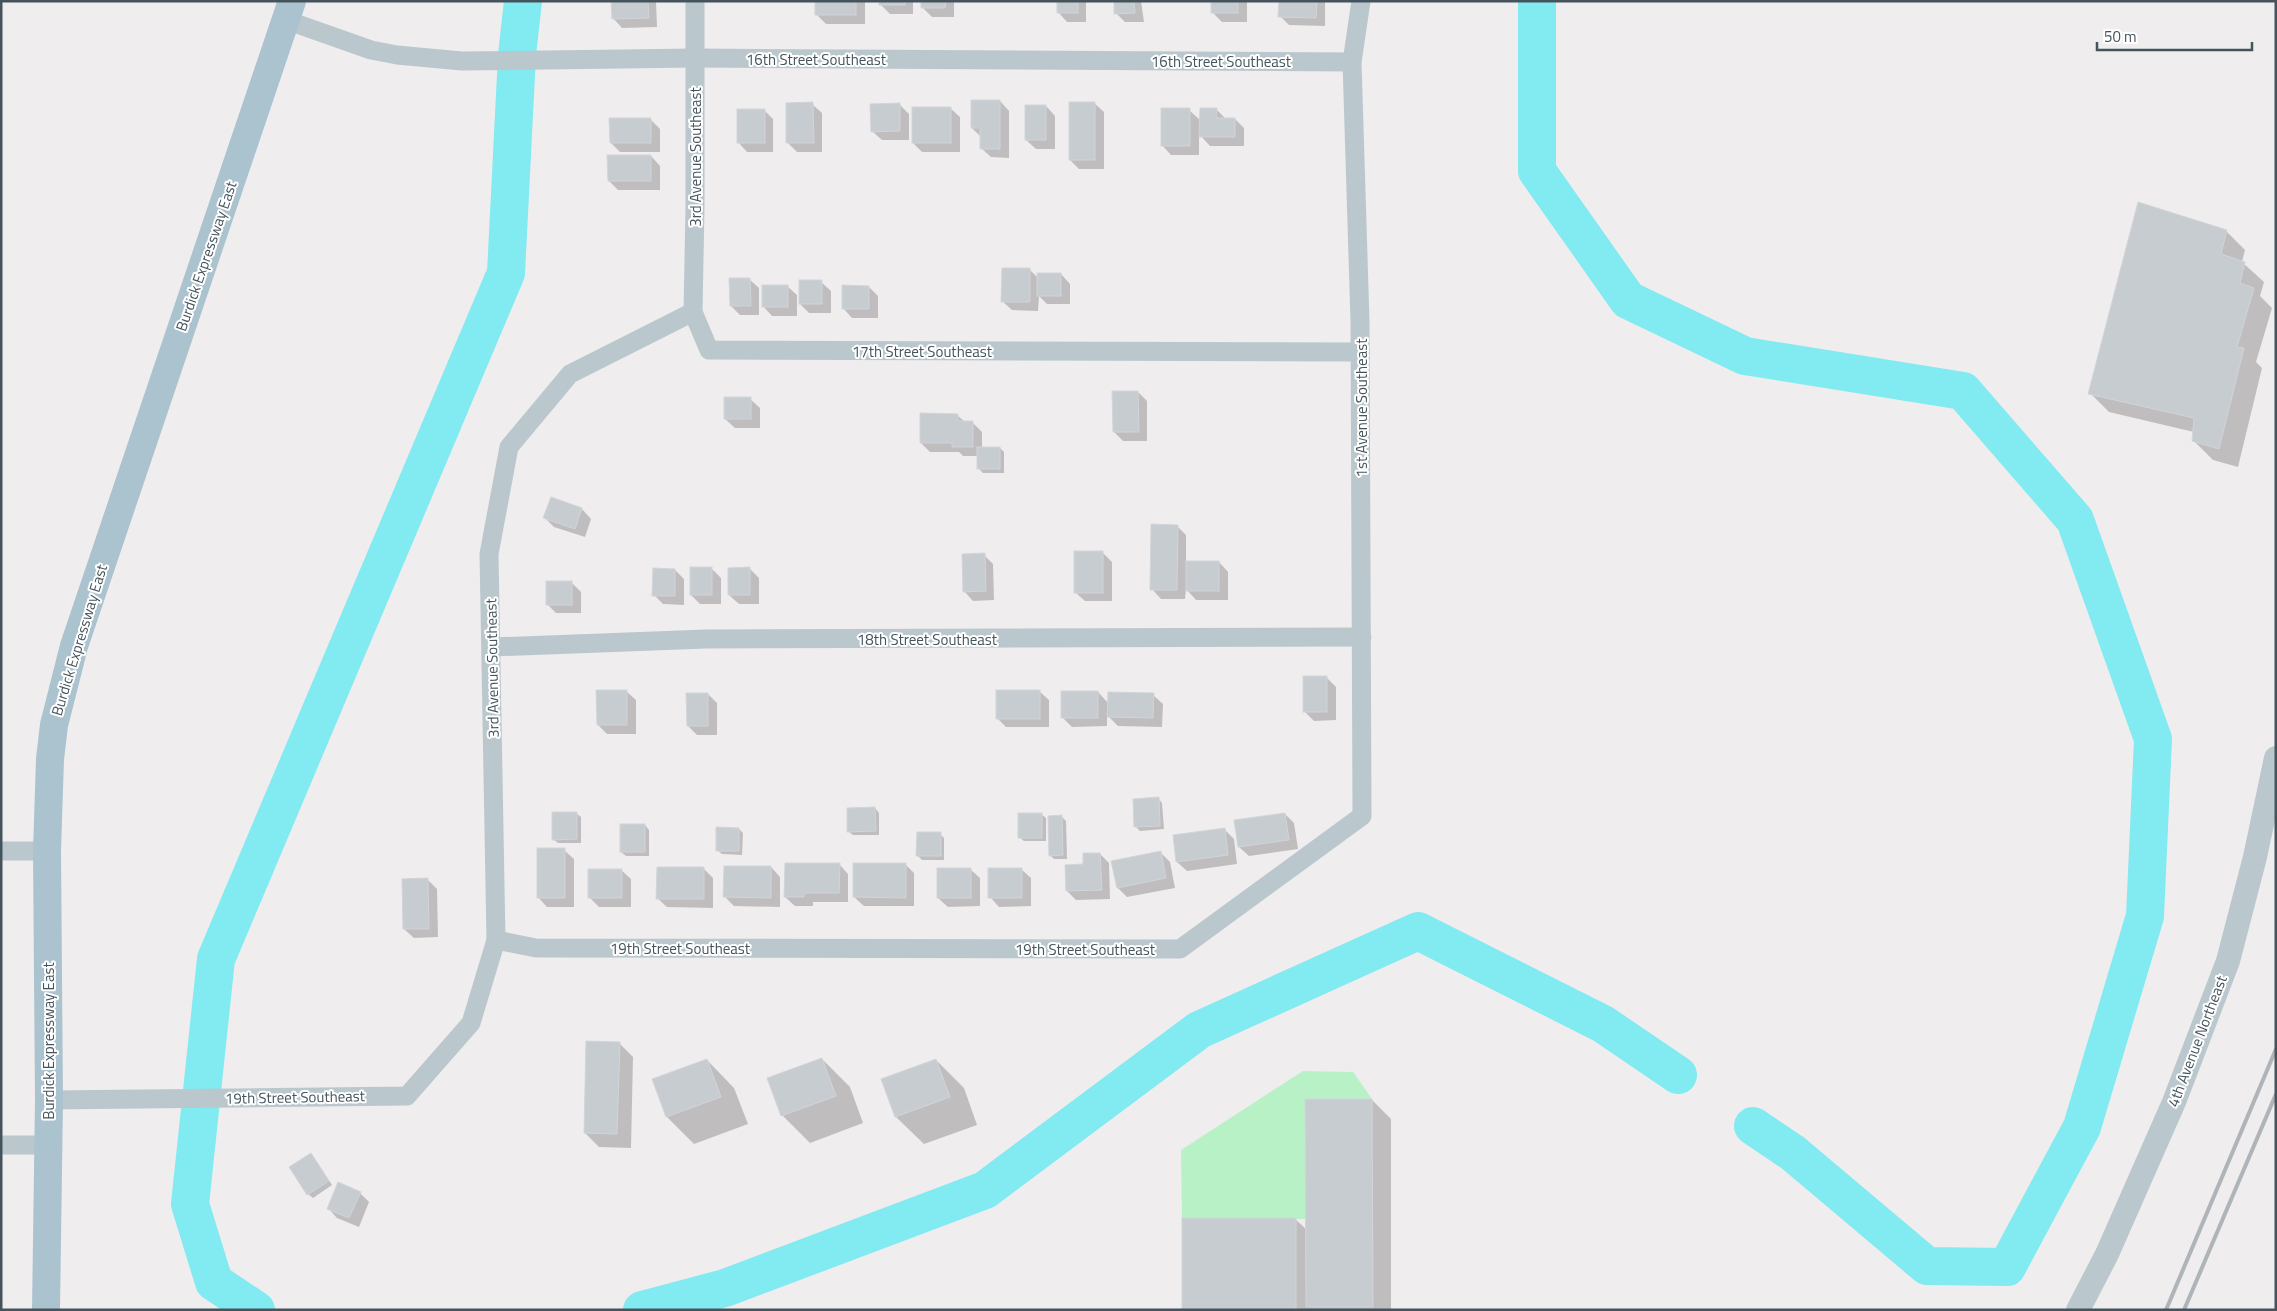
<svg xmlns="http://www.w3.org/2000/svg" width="2277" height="1311" font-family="'Titillium Web',sans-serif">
	<rect width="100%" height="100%" fill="#f0edee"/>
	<!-- pitch -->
	<path fill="#b8f1c6" d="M 1303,1071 L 1353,1072 L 1372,1099 L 1305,1099 L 1305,1219 L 1182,1218 L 1181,1150 Z"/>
	<!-- shadow -->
	<g fill="#0003">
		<path d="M 613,1 L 656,1 L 657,27 L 622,28 L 613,18 Z"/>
		<path d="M 817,1 L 865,1 L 865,24 L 826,24 L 817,15 Z"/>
		<path d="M 881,1 L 913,1 L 913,14 L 890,14 L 881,5 Z"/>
		<path d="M 923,1 L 954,1 L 954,17 L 932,17 L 922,7 Z"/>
		<path d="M 1058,1 L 1086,1 L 1086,22 L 1067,22 L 1058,12 Z"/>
		<path d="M 1115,1 L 1141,1 L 1144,22 L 1125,22 L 1116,13 Z"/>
		<path d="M 1213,1 L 1247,1 L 1247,22 L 1222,22 L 1212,12 Z"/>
		<path d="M 1280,1 L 1325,1 L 1325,26 L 1289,25 L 1280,16 Z"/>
		<path d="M 1000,101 L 1009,111 L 1009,158 L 991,157 L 981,148 L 981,137 L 972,128 Z"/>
		<path d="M 1094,103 L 1104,112 L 1104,169 L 1079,169 L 1070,160 Z"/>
		<path d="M 812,104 L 822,113 L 822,152 L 797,152 L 788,143 Z"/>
		<path d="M 899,104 L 909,114 L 909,140 L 882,140 L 872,131 Z"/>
		<path d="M 1046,106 L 1055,116 L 1055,149 L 1036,149 L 1026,140 Z"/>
		<path d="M 950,108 L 960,117 L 960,152 L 922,152 L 913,143 Z"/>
		<path d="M 1216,109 L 1226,119 L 1235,119 L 1244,128 L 1244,146 L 1210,146 L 1199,134 L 1199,155 L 1171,155 L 1162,145 L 1189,110 L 1201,121 Z"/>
		<path d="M 764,110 L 773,119 L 773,152 L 747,152 L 738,142 Z"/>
		<path d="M 650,119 L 660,129 L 660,152 L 620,152 L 611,143 Z"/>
		<path d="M 651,156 L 660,166 L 660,190 L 618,190 L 609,181 Z"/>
		<path d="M 2226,231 L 2245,250 L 2242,262 L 2264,282 L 2260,296 L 2272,308 L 2256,362 L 2262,368 L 2238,467 L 2213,460 L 2194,441 L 2194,432 L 2109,412 L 2090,393 Z"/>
		<path d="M 1030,270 L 1038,278 L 1061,274 L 1070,284 L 1070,304 L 1047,304 L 1039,296 L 1038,311 L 1012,310 L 1002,301 Z"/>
		<path d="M 749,279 L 759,288 L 759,315 L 740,315 L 731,306 Z"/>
		<path d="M 821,282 L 831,291 L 831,313 L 809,313 L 800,304 Z"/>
		<path d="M 787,286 L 797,295 L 797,316 L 772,316 L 763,306 Z"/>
		<path d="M 869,287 L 878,296 L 878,318 L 852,318 L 843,308 Z"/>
		<path d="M 1138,392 L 1147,401 L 1147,441 L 1123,441 L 1114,432 Z"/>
		<path d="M 750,399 L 760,408 L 760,428 L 735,428 L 725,419 Z"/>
		<path d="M 957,415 L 965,422 L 973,423 L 982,432 L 982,448 L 1000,448 L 1004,452 L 1004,473 L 983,473 L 979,469 L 979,456 L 963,456 L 959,452 L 930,452 L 921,443 Z"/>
		<path d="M 582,509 L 591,519 L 585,537 L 554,527 L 545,518 Z"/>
		<path d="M 1177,526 L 1186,535 L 1186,562 L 1219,562 L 1228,572 L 1228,600 L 1196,600 L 1186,589 L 1185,599 L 1161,599 L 1152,589 Z"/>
		<path d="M 1102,552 L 1112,562 L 1112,601 L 1085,601 L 1075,592 Z"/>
		<path d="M 984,555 L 993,564 L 994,600 L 973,601 L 964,591 Z"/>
		<path d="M 711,568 L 721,578 L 721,604 L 700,604 L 691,595 Z"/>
		<path d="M 750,569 L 759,578 L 759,604 L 739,604 L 729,595 Z"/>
		<path d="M 675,570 L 684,579 L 684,605 L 663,604 L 654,595 Z"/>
		<path d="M 572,583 L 581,592 L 581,613 L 556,613 L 547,604 Z"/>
		<path d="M 1326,677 L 1336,687 L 1336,720 L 1314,721 L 1304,711 Z"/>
		<path d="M 626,691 L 636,700 L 636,734 L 607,734 L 598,725 Z"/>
		<path d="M 1039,691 L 1049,700 L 1049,727 L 1006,727 L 997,718 Z"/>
		<path d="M 1098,692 L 1109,704 L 1153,695 L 1163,704 L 1162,727 L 1118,726 L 1107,715 L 1107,726 L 1072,727 L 1063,718 Z"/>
		<path d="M 708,694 L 717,703 L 717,735 L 697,735 L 688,726 Z"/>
		<path d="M 1158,798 L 1162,803 L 1164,829 L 1140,831 L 1136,827 Z"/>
		<path d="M 875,808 L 879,813 L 879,835 L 853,835 L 848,831 Z"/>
		<path d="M 576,813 L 581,817 L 581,843 L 558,843 L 553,839 Z"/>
		<path d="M 1041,814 L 1046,818 L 1046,841 L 1024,841 L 1019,837 Z"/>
		<path d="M 1285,814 L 1294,823 L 1298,849 L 1249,856 L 1239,847 Z"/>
		<path d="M 1062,817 L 1066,821 L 1067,859 L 1054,859 L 1050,855 Z"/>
		<path d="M 645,825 L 649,830 L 649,856 L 626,856 L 621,852 Z"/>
		<path d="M 739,829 L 743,833 L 742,855 L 722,854 L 717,850 Z"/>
		<path d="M 1224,829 L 1234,839 L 1237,864 L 1187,871 L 1177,862 Z"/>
		<path d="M 940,834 L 944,838 L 944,860 L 922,860 L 918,856 Z"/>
		<path d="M 564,850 L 574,859 L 574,907 L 547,907 L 538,897 Z"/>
		<path d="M 1160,852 L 1170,862 L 1175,888 L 1127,897 L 1118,888 Z"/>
		<path d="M 1100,854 L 1109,863 L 1110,899 L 1076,900 L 1067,891 Z"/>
		<path d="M 839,864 L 848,874 L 848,902 L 813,902 L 813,906 L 795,906 L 785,897 Z"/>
		<path d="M 905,864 L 914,873 L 914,906 L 864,906 L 854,897 Z"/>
		<path d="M 771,867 L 780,877 L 780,907 L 734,906 L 725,897 Z"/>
		<path d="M 704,869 L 713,878 L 713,908 L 667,907 L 657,898 Z"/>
		<path d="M 970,869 L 980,878 L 980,906 L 948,907 L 938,898 Z"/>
		<path d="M 1021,869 L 1031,878 L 1031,906 L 999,907 L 990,897 Z"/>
		<path d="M 621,870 L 631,879 L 631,907 L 599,907 L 590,898 Z"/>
		<path d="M 428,880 L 437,889 L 438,937 L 414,938 L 404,929 Z"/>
		<path d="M 619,1043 L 633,1057 L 631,1148 L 599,1147 L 585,1133 Z"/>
		<path d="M 822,1059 L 850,1087 L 863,1123 L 810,1143 L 782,1115 Z"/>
		<path d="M 707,1060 L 734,1088 L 748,1124 L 694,1144 L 667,1117 Z"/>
		<path d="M 936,1060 L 964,1088 L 977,1125 L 924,1144 L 896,1117 Z"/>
		<path d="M 1372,1100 L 1391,1119 L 1391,1310 L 1183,1310 L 1295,1219 L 1307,1230 Z"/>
		<path d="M 315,1159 L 332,1185 L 313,1198 L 308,1194 Z"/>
		<path d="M 360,1193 L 369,1202 L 359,1227 L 337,1218 L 328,1208 Z"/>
	</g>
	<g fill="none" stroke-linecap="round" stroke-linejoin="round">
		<!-- river -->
		<g stroke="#82eaf1" stroke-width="38">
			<path d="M 1537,1 L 1537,171 L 1628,300 L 1745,356 L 1963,391 L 2075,520 L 2153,739 L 2145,916 L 2082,1127 L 2007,1267 L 1927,1266 L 1793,1153 L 1753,1126"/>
			<path d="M 256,1310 L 214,1282 L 190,1204 L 216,959 L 506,273 L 517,55 L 523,1"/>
			<path d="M 642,1310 L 725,1288 L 985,1190 L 1199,1030 L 1418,931 L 1603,1024 L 1678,1075"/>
		</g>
	</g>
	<!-- building -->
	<g fill="#c7ccd1" stroke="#d1d5da">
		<path d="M 611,1 L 648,1 L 649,18 L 612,19 Z"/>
		<rect x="815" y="1" width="41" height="14"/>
		<rect x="879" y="1" width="26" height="4"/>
		<path d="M 921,1 L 946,1 L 945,8 L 921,8 Z"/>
		<rect x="1057" y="1" width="21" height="12"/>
		<path d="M 1114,1 L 1134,1 L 1135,13 L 1114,14 Z"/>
		<rect x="1211" y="1" width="27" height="12"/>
		<path d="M 1279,1 L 1317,1 L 1316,18 L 1278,17 Z"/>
		<path d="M 971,100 L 1000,100 L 1000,149 L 980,149 L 980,128 L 971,128 Z"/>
		<path d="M 813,102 L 814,143 L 786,143 L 786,103 Z"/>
		<rect x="1069" y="102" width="26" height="58"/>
		<path d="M 900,103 L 900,131 L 871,132 L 870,104 Z"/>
		<rect x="1025" y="105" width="21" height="35"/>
		<rect x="912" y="107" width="39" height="36"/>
		<rect x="1161" y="108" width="29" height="38"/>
		<path d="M 1200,108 L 1217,108 L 1216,118 L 1235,118 L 1235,137 L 1199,137 Z"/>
		<rect x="737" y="109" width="28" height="34"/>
		<path d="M 609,118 L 651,118 L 651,143 L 610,143 Z"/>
		<path d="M 607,155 L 651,155 L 651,181 L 608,181 Z"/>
		<path d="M 2138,202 L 2227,230 L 2221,254 L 2245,262 L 2240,283 L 2254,288 L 2237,347 L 2244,348 L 2219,449 L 2192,441 L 2194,418 L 2088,394 Z"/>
		<path d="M 1002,268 L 1030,268 L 1030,302 L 1001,302 Z"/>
		<rect x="1037" y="273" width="24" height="23"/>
		<path d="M 729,278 L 750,278 L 751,306 L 730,306 Z"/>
		<rect x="799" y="280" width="23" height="24"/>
		<rect x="762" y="285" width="26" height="22"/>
		<path d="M 842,285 L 869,286 L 869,309 L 842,309 Z"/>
		<path d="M 1112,391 L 1138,391 L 1139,432 L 1113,432 Z"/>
		<rect x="724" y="397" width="27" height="22"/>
		<path d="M 920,413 L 958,414 L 958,421 L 973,421 L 973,447 L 952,447 L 952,443 L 920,443 Z"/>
		<rect x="977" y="447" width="23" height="22"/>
		<path d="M 551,497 L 582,508 L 575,529 L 543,518 Z"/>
		<path d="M 1151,524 L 1178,525 L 1177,590 L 1150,590 Z"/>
		<rect x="1074" y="551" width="29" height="42"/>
		<path d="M 985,553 L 986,591 L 963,592 L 962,554 Z"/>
		<rect x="1186" y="561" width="33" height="30"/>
		<rect x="690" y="567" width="22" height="28"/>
		<path d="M 750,567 L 750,595 L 728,595 L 728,568 Z"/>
		<path d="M 653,568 L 675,569 L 675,596 L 652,596 Z"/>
		<rect x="546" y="581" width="26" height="24"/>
		<rect x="1303" y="676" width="24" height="36"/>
		<path d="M 596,690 L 627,690 L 627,725 L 597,725 Z"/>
		<rect x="996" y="690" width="44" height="29"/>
		<rect x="1061" y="691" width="37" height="27"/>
		<path d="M 1108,692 L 1154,693 L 1153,718 L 1107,717 Z"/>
		<path d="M 686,693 L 708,693 L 708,726 L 687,726 Z"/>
		<path d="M 1159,797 L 1160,826 L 1134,827 L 1133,799 Z"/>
		<path d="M 875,807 L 876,831 L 847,832 L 847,808 Z"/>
		<path d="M 552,812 L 577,812 L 577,839 L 552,840 Z"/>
		<rect x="1018" y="813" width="24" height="25"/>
		<path d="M 1285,813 L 1289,840 L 1238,847 L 1234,820 Z"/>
		<path d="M 1062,815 L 1063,855 L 1049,856 L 1048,816 Z"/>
		<rect x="620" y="824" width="25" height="28"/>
		<path d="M 716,827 L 739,828 L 739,851 L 716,851 Z"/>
		<path d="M 1225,828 L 1228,855 L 1176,862 L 1173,835 Z"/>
		<path d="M 917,832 L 941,832 L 941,856 L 916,856 Z"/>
		<rect x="537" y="848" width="28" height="50"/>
		<path d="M 1161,851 L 1166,878 L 1117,888 L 1111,861 Z"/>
		<path d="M 1083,853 L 1100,853 L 1102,890 L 1066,891 L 1065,865 L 1083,864 Z"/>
		<path d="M 785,863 L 840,863 L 839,893 L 804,893 L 804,897 L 784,897 Z"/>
		<path d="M 853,863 L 906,863 L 906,898 L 853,897 Z"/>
		<path d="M 724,866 L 771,866 L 771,898 L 723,897 Z"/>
		<path d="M 657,867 L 704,867 L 704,899 L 656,899 Z"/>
		<rect x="937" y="868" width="34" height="30"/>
		<rect x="988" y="868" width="34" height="30"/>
		<rect x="588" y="869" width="34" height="29"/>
		<path d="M 428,878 L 429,929 L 403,929 L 402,879 Z"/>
		<path d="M 586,1041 L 620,1042 L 617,1134 L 584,1133 Z"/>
		<path d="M 822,1058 L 836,1096 L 781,1116 L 767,1078 Z"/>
		<path d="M 707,1059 L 721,1097 L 666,1117 L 652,1079 Z"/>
		<path d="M 936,1059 L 950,1097 L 895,1117 L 881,1079 Z"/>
		<path d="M 1305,1099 L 1372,1099 L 1373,1307 L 1306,1307 Z"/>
		<path d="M 311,1153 L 329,1181 L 307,1195 L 289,1167 Z"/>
		<path d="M 338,1182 L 361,1192 L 349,1218 L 327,1209 Z"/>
		<rect x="1182" y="1218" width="114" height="92"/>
	</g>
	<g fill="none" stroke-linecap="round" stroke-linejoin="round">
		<!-- minor -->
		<g stroke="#bac8ce" stroke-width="19">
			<path d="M 695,1 L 695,207 L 693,312 L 709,350 L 1360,352"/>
			<path d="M 286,20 L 371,50 L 397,55 L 462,61 L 695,58 L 1352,62"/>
			<path d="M 492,647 L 706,639 L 1362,637"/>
			<path d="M 1,851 L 47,851"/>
			<path d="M 496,940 L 536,948 L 1180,949 L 1362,816 L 1360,321 L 1352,62 L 1361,1"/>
			<path d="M 49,1100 L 407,1096 L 471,1023 L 496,940 L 489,554 L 509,447 L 570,374 L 693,312"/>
			<path d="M 1,1145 L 48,1145"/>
		</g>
		<!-- tertiary -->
		<path stroke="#bac8ce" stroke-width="24" d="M 2078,1310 L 2107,1254 L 2174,1102 L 2228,961 L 2255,857 L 2276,758"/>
		<!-- primary -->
		<path stroke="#abc2cf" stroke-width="28" d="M 46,1310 L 49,1100 L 47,851 L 50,759 L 54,725 L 74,646 L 292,1"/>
		<!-- rail -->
		<g stroke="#afb4b8" stroke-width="4">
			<path d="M 2166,1310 L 2276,1049"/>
			<path d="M 2184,1310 L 2276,1094"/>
		</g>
	</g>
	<g text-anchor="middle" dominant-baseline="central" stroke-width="4" stroke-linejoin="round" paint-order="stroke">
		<!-- street labels -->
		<g font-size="15" fill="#44545c" stroke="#fff">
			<text x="816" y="59">16th Street Southeast</text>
			<text x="1221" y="61">16th Street Southeast</text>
			<text transform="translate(695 157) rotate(-90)">3rd Avenue Southeast</text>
			<text transform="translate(206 256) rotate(-71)">Burdick Expressway East</text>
			<text x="922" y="351">17th Street Southeast</text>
			<text transform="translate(1361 408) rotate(-90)">1st Avenue Southeast</text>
			<text x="927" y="639">18th Street Southeast</text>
			<text transform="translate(79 640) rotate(-73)">Burdick Expressway East</text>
			<text transform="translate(492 668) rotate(-91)">3rd Avenue Southeast</text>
			<text x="680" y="948">19th Street Southeast</text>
			<text x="1085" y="949">19th Street Southeast</text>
			<text transform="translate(48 1041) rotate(-90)">Burdick Expressway East</text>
			<text transform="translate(2197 1041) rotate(-69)">4th Avenue Northeast</text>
			<text transform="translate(295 1097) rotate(-1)">19th Street Southeast</text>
		</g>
	</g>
	<!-- border -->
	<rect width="2277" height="1311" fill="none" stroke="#44545c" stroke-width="5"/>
	<!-- scale -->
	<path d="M2097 42v8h155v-8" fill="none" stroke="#44545c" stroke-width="2.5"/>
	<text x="2104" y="42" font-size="15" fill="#44545c" stroke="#ffffff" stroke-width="4" paint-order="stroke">50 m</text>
</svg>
